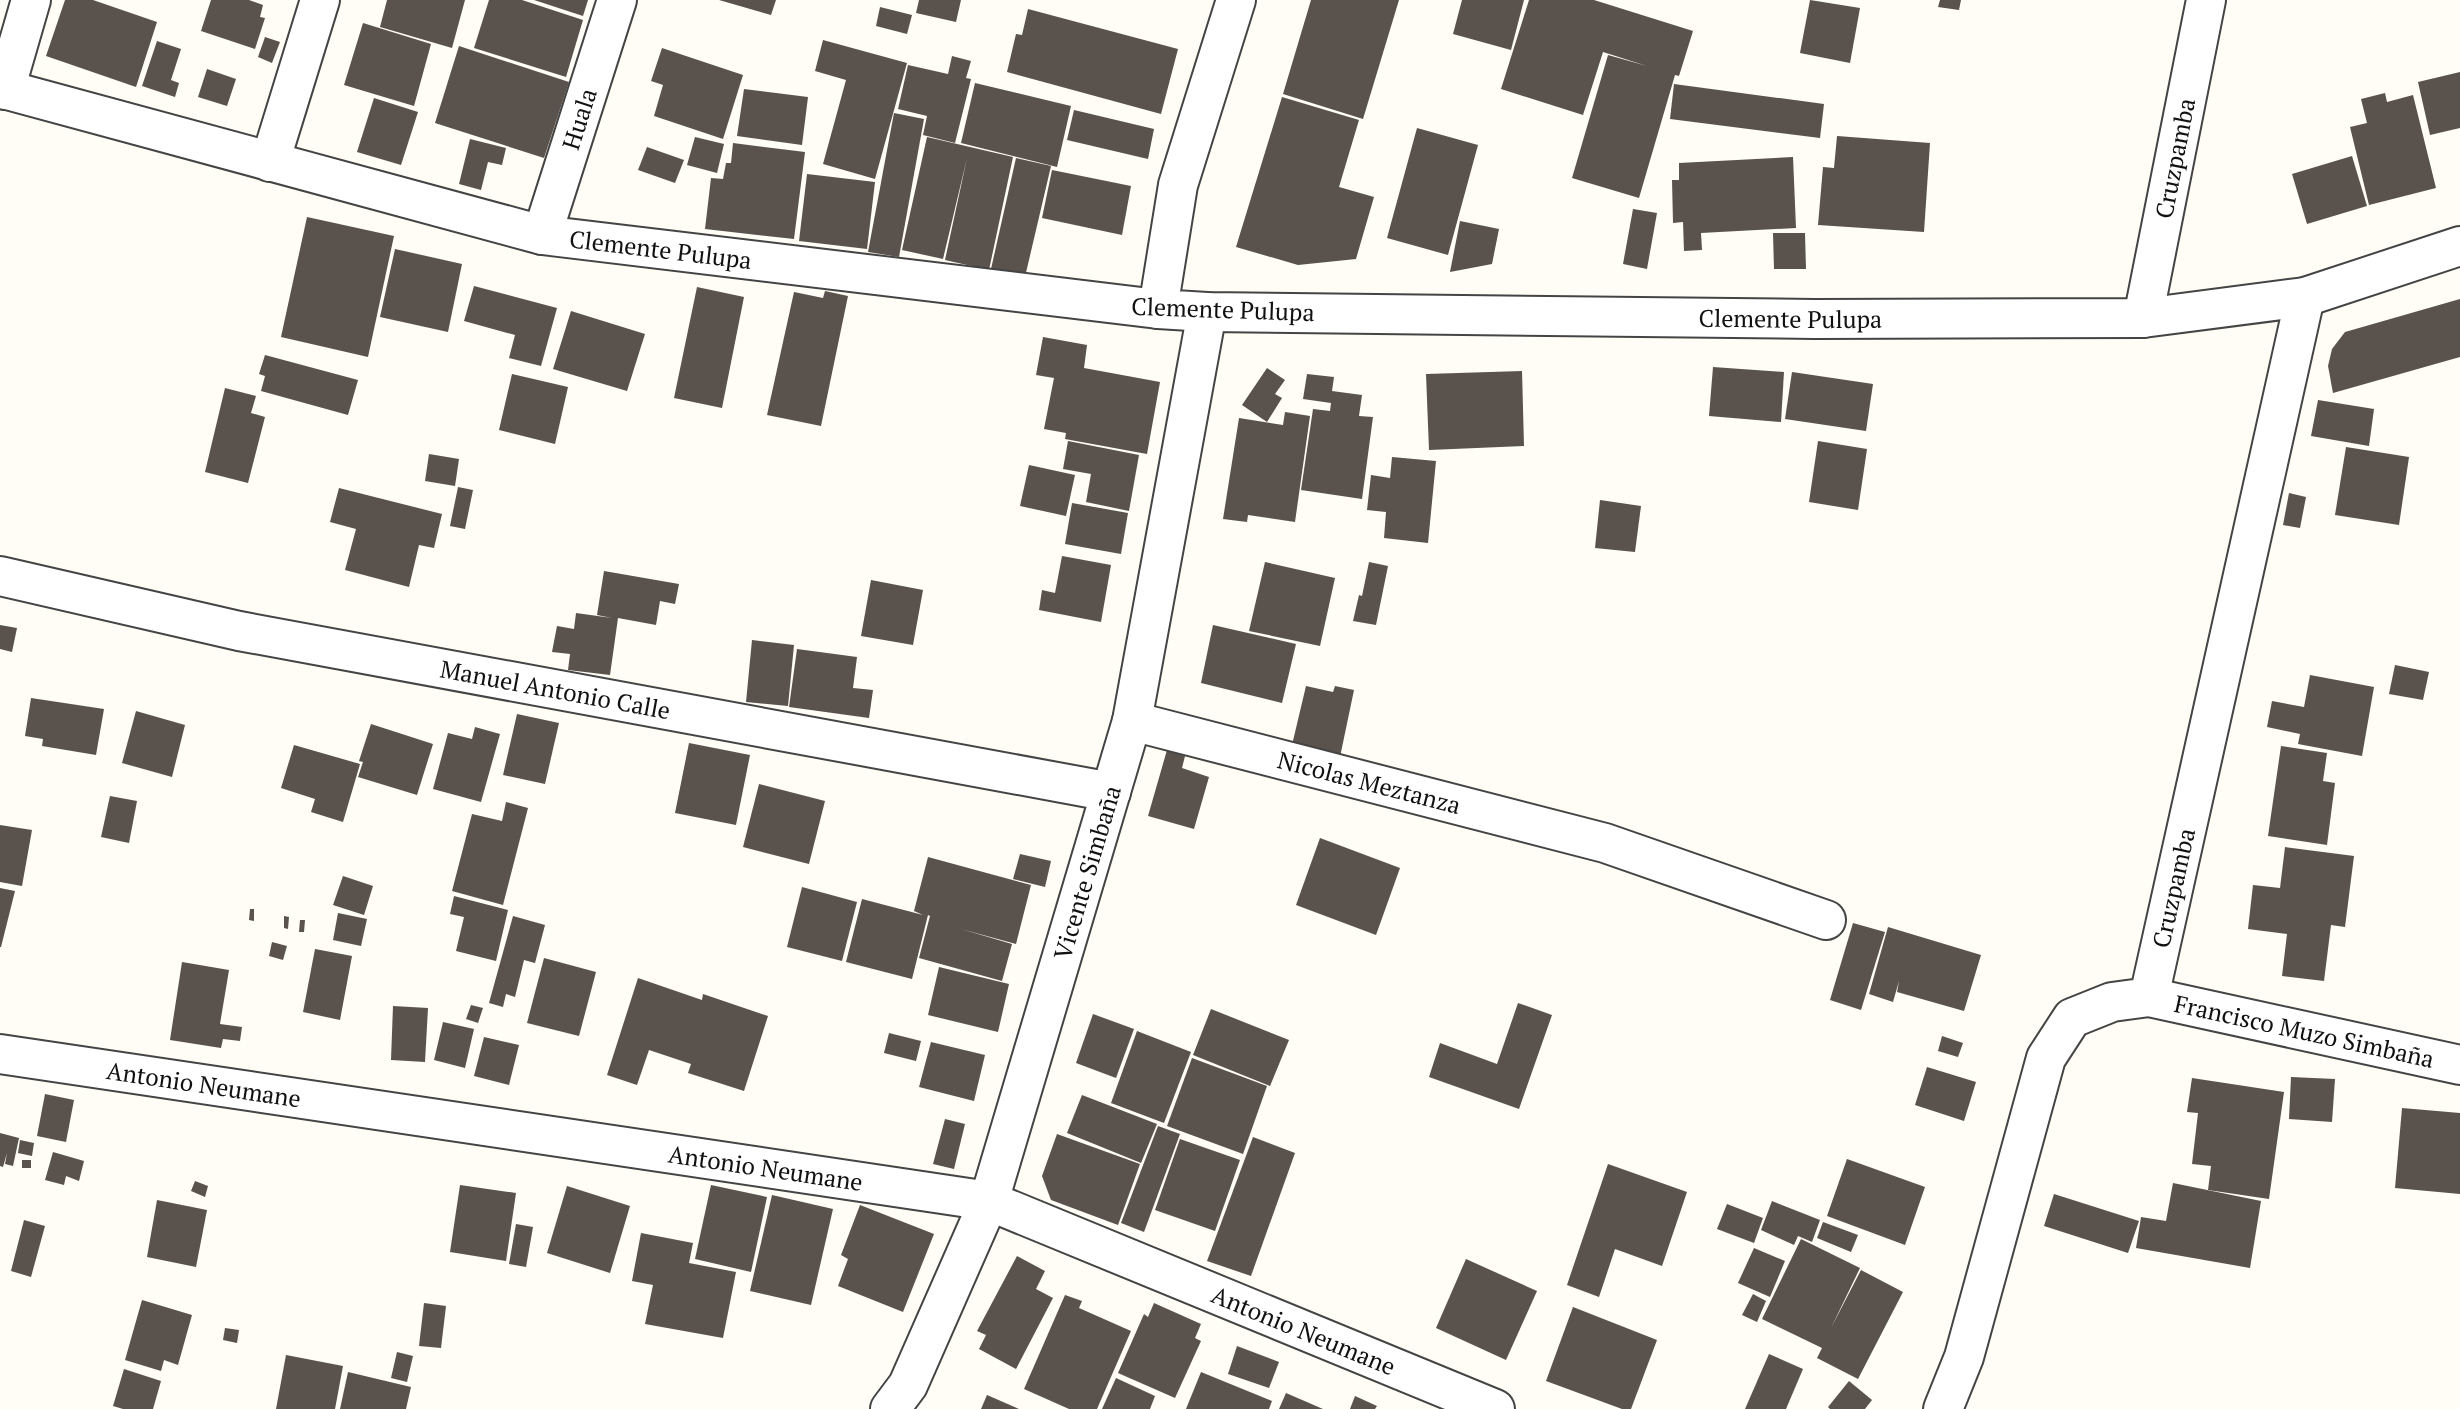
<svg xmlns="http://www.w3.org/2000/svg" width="2460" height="1409" font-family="'PT Serif',serif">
	<rect width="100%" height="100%" fill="#fffdf5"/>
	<!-- building -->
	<g fill="#5a524d">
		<path d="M 65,0 L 93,0 L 157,22 L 136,87 L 46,56 Z"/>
		<path d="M 211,0 L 249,0 L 263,5 L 260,17 L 265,18 L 255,49 L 201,31 Z"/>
		<path d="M 387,0 L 465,0 L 452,48 L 380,27 Z"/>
		<path d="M 489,0 L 522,0 L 583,20 L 566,77 L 474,48 Z"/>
		<path d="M 534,0 L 588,0 L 583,16 Z"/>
		<path d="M 719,0 L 776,0 L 771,15 Z"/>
		<path d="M 919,0 L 961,0 L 956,22 L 916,13 Z"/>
		<path d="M 1311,0 L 1399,0 L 1363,119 L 1283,94 Z"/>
		<path d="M 1462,0 L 1524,0 L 1511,50 L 1453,34 Z"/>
		<path d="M 1529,0 L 1594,0 L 1693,31 L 1679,76 L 1675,75 L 1639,198 L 1572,178 L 1608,55 L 1647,66 L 1603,52 L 1583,115 L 1501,89 Z"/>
		<path d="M 1810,0 L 1860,8 L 1850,63 L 1800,53 Z"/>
		<path d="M 1940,0 L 1961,0 L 1959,10 L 1938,7 Z"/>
		<path d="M 880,7 L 912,15 L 907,34 L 876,26 Z"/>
		<path d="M 1028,9 L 1178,49 L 1161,114 L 1007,72 L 1016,34 L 1022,35 Z"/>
		<path d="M 363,23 L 431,44 L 414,106 L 344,85 Z"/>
		<path d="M 265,37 L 280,42 L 272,63 L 258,57 Z"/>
		<path d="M 823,40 L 907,63 L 875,179 L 823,164 L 846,80 L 815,71 Z"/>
		<path d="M 157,41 L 181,49 L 171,80 L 179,83 L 175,97 L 142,86 Z"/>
		<path d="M 459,46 L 569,82 L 544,158 L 435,123 Z"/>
		<path d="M 662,48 L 743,75 L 723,139 L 654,116 L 663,85 L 651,81 Z"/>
		<path d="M 952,56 L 971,61 L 966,78 L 971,79 L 955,143 L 923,135 L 927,116 L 898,109 L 908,65 L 948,74 Z"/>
		<path d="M 207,69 L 236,79 L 227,106 L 198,97 Z"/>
		<path d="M 2460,72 L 2460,128 L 2430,135 L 2418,82 Z"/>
		<path d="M 975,83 L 1071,106 L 1057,167 L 961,143 Z"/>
		<path d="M 1674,84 L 1824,104 L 1820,138 L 1670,119 Z"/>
		<path d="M 744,89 L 808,97 L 802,145 L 737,136 Z"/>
		<path d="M 2385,93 L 2387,102 L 2413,95 L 2436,188 L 2369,205 L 2350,127 L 2367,123 L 2361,99 Z"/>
		<path d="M 1282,97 L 1359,120 L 1339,187 L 1374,197 L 1356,259 L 1298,265 L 1236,247 Z"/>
		<path d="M 374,98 L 418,112 L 401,165 L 357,152 Z"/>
		<path d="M 1074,110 L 1154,129 L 1148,159 L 1067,140 Z"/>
		<path d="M 894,113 L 924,119 L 899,257 L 868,252 Z"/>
		<path d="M 1417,128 L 1478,145 L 1448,255 L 1387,238 Z"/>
		<path d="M 1837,136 L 1930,143 L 1924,232 L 1818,225 L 1823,167 L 1834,168 Z"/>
		<path d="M 695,137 L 724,144 L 717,173 L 687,165 Z"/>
		<path d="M 927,137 L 1013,157 L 989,270 L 945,260 L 967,158 L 943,259 L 902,250 Z"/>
		<path d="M 470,139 L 506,148 L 502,165 L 488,162 L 481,190 L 459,184 Z"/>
		<path d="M 733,143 L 805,152 L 794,239 L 705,229 L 711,178 L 723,179 L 726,163 L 731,163 Z"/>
		<path d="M 647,147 L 684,160 L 675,183 L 638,170 Z"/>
		<path d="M 2352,156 L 2367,206 L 2307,224 L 2292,174 Z"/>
		<path d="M 1793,157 L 1796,228 L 1701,233 L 1702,250 L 1684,251 L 1683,222 L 1673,223 L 1672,180 L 1679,180 L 1679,163 Z"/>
		<path d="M 1016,158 L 1051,166 L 1025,277 L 991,269 Z"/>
		<path d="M 1052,170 L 1131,186 L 1122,235 L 1042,218 Z"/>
		<path d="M 807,174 L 875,182 L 867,249 L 799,241 Z"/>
		<path d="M 1633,209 L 1657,213 L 1647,269 L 1623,264 Z"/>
		<path d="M 307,217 L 394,236 L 368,357 L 281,337 Z"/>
		<path d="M 1460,221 L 1499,229 L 1492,264 L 1450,272 Z"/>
		<path d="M 1773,233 L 1805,233 L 1806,269 L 1774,269 Z"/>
		<path d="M 395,249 L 462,264 L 448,332 L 380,317 Z"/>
		<path d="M 474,286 L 557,308 L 541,366 L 509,358 L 515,335 L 464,321 Z"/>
		<path d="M 697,287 L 744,297 L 722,408 L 674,398 Z"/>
		<path d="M 825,291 L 848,296 L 821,426 L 767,415 L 794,292 L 823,298 Z"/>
		<path d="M 2460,299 L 2460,357 L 2333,393 L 2328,366 L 2332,349 L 2345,332 Z"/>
		<path d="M 571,311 L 645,334 L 627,391 L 553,369 Z"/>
		<path d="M 1043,337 L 1087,345 L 1084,368 L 1160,382 L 1147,454 L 1065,439 L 1066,433 L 1044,429 L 1054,378 L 1036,375 Z"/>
		<path d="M 265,355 L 358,380 L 348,415 L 261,391 L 265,376 L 259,374 Z"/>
		<path d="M 1713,367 L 1784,372 L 1781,422 L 1709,416 Z"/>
		<path d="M 1267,368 L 1285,380 L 1275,394 L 1282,398 L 1267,422 L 1242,405 Z"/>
		<path d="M 1522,371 L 1524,446 L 1429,450 L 1426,374 Z"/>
		<path d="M 1792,372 L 1873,384 L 1866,431 L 1785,419 Z"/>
		<path d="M 512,374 L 568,387 L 555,444 L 499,430 Z"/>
		<path d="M 1307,374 L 1334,377 L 1332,391 L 1362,395 L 1359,416 L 1373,417 L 1362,499 L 1301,490 L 1313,409 L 1330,411 L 1331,403 L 1303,399 Z"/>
		<path d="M 225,388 L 256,396 L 251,413 L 265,417 L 248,483 L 205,472 Z"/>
		<path d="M 2318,400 L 2374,409 L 2369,446 L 2311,436 Z"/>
		<path d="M 1285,412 L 1310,416 L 1295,522 L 1248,515 L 1247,522 L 1223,519 L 1239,418 L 1283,425 Z"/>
		<path d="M 1068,441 L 1139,455 L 1129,511 L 1086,502 L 1091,474 L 1063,469 Z"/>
		<path d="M 1818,441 L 1867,449 L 1858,510 L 1809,502 Z"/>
		<path d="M 2346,447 L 2409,457 L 2399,525 L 2335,515 Z"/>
		<path d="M 429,454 L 459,459 L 455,486 L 425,481 Z"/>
		<path d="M 1392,457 L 1436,461 L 1428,543 L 1384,538 L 1386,512 L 1367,510 L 1371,475 L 1390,478 Z"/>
		<path d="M 1029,465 L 1075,475 L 1066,516 L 1020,506 Z"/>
		<path d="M 458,487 L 473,490 L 465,529 L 450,526 Z"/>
		<path d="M 339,488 L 442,514 L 434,548 L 419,545 L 409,587 L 345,570 L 356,529 L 330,522 Z"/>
		<path d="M 2289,493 L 2306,497 L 2300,528 L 2283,525 Z"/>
		<path d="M 1600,500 L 1641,506 L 1635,552 L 1595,548 Z"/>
		<path d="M 1072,503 L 1128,513 L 1121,554 L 1065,544 Z"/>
		<path d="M 1062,556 L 1111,565 L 1101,622 L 1039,610 L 1042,590 L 1055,593 Z"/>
		<path d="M 1265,562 L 1335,578 L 1320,646 L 1249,631 Z"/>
		<path d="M 1369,562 L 1388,566 L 1376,625 L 1353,621 L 1359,595 L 1362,596 Z"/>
		<path d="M 604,571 L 679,584 L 675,604 L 660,601 L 656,625 L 618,618 L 610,675 L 568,670 L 570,654 L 552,652 L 557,626 L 574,629 L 576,613 L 612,618 L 597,615 Z"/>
		<path d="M 871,580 L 923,590 L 913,645 L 861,636 Z"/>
		<path d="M 0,625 L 17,628 L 12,652 L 0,649 Z"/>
		<path d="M 1213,625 L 1296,644 L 1282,703 L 1201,683 Z"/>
		<path d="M 752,640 L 794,645 L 788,706 L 746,702 Z"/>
		<path d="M 797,649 L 857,657 L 853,688 L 873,690 L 869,718 L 789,707 Z"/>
		<path d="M 2395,665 L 2429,672 L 2423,700 L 2389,694 Z"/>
		<path d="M 2310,675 L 2374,687 L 2362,756 L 2298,744 L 2300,734 L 2267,727 L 2272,701 L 2304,707 Z"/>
		<path d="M 1306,686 L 1333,692 L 1335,686 L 1354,690 L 1340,757 L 1292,745 Z"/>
		<path d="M 31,698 L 104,709 L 96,755 L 42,746 L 43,739 L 25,736 Z"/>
		<path d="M 136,711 L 185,725 L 172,777 L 122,763 Z"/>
		<path d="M 517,714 L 559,723 L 545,784 L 503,775 Z"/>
		<path d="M 371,724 L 433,744 L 417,795 L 358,777 L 363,762 L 359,761 Z"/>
		<path d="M 475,727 L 500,734 L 481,802 L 433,789 L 448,733 L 472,739 Z"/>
		<path d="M 689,743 L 750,755 L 736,825 L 675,813 Z"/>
		<path d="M 294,745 L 360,764 L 343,822 L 311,812 L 315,799 L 281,788 Z"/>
		<path d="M 2281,746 L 2327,753 L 2323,781 L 2335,783 L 2327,845 L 2268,836 Z"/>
		<path d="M 1167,750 L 1185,756 L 1182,768 L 1209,777 L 1194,829 L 1148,816 Z"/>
		<path d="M 759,784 L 825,801 L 809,864 L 743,847 Z"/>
		<path d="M 110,796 L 137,801 L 129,843 L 101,837 Z"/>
		<path d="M 506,802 L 528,808 L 503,905 L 452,891 L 472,814 L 502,821 Z"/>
		<path d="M 0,825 L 32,830 L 22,886 L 0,882 Z"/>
		<path d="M 1320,838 L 1400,868 L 1376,935 L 1296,905 Z"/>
		<path d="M 2285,847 L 2354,856 L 2345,927 L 2331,925 L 2324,981 L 2282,976 L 2287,934 L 2248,929 L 2253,885 L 2280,888 Z"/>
		<path d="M 1020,854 L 1051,861 L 1045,887 L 1013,879 Z"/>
		<path d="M 928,857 L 1031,885 L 1016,944 L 961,929 L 1012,944 L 1002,981 L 919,958 L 930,916 L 928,915 L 912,979 L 846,962 L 862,899 L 923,915 L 914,911 Z"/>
		<path d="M 343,876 L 373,886 L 364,915 L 333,905 Z"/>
		<path d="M 802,887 L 857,902 L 842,961 L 787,947 Z"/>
		<path d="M 0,888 L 15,891 L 1,947 L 0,947 Z"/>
		<path d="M 454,896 L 508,910 L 496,961 L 456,951 L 464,917 L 450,914 Z"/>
		<path d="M 250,909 L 254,909 L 254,921 L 249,920 Z"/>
		<path d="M 338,913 L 367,919 L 361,946 L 333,940 Z"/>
		<path d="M 284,916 L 289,917 L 288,929 L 284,928 Z"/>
		<path d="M 513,916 L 545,925 L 535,963 L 524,960 L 515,997 L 506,994 L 503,1007 L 489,1003 Z"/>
		<path d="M 300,920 L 305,920 L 304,932 L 299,932 Z"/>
		<path d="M 1853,923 L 1885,932 L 1861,1010 L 1830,1000 Z"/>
		<path d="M 1888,927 L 1981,955 L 1964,1011 L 1897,992 L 1899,981 L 1893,1002 L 1869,994 Z"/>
		<path d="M 272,942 L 287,946 L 283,960 L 269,956 Z"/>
		<path d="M 315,949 L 352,956 L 340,1020 L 303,1012 Z"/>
		<path d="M 544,958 L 596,972 L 579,1036 L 527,1023 Z"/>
		<path d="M 182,962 L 229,970 L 220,1024 L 242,1027 L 240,1041 L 223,1039 L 221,1048 L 170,1040 Z"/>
		<path d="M 939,967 L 1009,984 L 998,1032 L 928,1015 Z"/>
		<path d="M 638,978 L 702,1000 L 703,994 L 768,1016 L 744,1091 L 688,1073 L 691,1064 L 649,1050 L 637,1085 L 607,1075 Z"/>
		<path d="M 1518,1003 L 1552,1015 L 1519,1109 L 1429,1077 L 1440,1043 L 1497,1064 Z"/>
		<path d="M 471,1005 L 483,1008 L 478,1023 L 466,1019 Z"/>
		<path d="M 393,1006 L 428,1008 L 425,1062 L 391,1060 Z"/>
		<path d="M 1211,1009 L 1289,1040 L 1270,1086 L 1193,1055 Z"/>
		<path d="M 1093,1014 L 1134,1029 L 1116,1078 L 1076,1063 Z"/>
		<path d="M 443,1022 L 474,1029 L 465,1068 L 434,1060 Z"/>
		<path d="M 1137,1031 L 1191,1052 L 1164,1123 L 1111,1103 Z"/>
		<path d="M 889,1033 L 921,1041 L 916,1061 L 884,1053 Z"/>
		<path d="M 1942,1036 L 1963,1043 L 1958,1057 L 1938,1051 Z"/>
		<path d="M 484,1037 L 519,1045 L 509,1085 L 474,1076 Z"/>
		<path d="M 931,1042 L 985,1055 L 974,1101 L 919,1087 Z"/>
		<path d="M 1192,1058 L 1267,1086 L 1243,1154 L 1167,1126 Z"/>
		<path d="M 1927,1067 L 1976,1082 L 1964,1121 L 1915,1105 Z"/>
		<path d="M 2291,1077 L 2335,1079 L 2332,1122 L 2289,1119 Z"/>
		<path d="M 2192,1078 L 2284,1092 L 2269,1199 L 2208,1190 L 2211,1166 L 2192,1164 L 2198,1113 L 2187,1112 Z"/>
		<path d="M 45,1094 L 74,1100 L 66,1142 L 37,1136 Z"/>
		<path d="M 1082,1095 L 1157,1124 L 1141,1163 L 1067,1133 Z"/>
		<path d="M 2402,1108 L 2460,1113 L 2460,1194 L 2395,1188 Z"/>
		<path d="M 945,1119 L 965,1124 L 954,1169 L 933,1164 Z"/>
		<path d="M 1158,1126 L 1180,1134 L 1144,1232 L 1121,1223 Z"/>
		<path d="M 0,1133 L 19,1138 L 13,1166 L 5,1164 L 7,1153 L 3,1167 L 0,1166 Z"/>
		<path d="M 1057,1134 L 1140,1164 L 1118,1225 L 1051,1200 L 1042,1176 Z"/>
		<path d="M 1253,1137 L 1295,1153 L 1251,1276 L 1207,1261 Z"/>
		<path d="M 1180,1139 L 1240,1160 L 1215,1231 L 1155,1210 Z"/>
		<path d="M 20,1140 L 34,1143 L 32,1156 L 18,1153 Z"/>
		<path d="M 53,1152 L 84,1161 L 79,1181 L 66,1176 L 64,1185 L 45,1180 Z"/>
		<path d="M 1847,1159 L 1925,1187 L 1905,1245 L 1827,1216 Z"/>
		<rect x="22" y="1160" width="9" height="8"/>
		<path d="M 1608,1164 L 1687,1192 L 1662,1266 L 1615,1249 L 1599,1297 L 1567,1285 Z"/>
		<path d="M 195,1181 L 208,1186 L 205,1197 L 191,1191 Z"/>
		<path d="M 2173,1183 L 2261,1201 L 2250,1268 L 2136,1248 L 2141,1217 L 2166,1221 Z"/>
		<path d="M 460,1185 L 516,1193 L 506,1261 L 450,1252 Z"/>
		<path d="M 711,1185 L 767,1197 L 751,1272 L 695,1259 Z"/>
		<path d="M 567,1186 L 630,1206 L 610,1273 L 547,1253 Z"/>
		<path d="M 2054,1194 L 2139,1221 L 2128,1253 L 2044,1226 Z"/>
		<path d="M 772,1195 L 833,1209 L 811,1305 L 750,1291 Z"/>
		<path d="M 157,1200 L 207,1210 L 196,1267 L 147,1257 Z"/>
		<path d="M 1772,1201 L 1820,1220 L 1812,1242 L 1798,1236 L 1794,1245 L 1761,1230 Z"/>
		<path d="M 1727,1204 L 1763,1218 L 1754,1243 L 1717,1229 Z"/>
		<path d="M 860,1205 L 934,1234 L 903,1312 L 838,1286 L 848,1259 L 841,1255 Z"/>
		<path d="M 24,1220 L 45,1226 L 31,1277 L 11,1271 Z"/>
		<path d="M 1823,1222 L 1858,1235 L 1851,1252 L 1817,1238 Z"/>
		<path d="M 516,1224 L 533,1227 L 526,1267 L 509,1264 Z"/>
		<path d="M 641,1233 L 693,1243 L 689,1263 L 736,1272 L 723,1338 L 645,1324 L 653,1285 L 632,1281 Z"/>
		<path d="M 1801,1239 L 1860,1268 L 1831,1328 L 1861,1270 L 1903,1292 L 1858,1379 L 1817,1358 L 1822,1348 L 1762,1319 Z"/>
		<path d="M 1754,1248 L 1785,1261 L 1770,1297 L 1738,1283 Z"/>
		<path d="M 1017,1256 L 1045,1271 L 1036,1289 L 1053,1298 L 1016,1369 L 979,1349 L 986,1335 L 977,1331 Z"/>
		<path d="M 1466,1259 L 1537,1291 L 1506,1360 L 1436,1328 Z"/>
		<path d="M 1753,1294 L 1766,1301 L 1757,1322 L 1742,1315 Z"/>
		<path d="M 1065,1295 L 1082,1301 L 1079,1308 L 1131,1331 L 1097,1409 L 1069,1409 L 1024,1389 Z"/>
		<path d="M 142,1300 L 192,1315 L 178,1365 L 164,1360 L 161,1371 L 125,1360 Z"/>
		<path d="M 424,1303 L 446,1306 L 441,1348 L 419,1346 Z"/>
		<path d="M 1154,1303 L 1201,1324 L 1195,1338 L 1201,1341 L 1175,1398 L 1118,1373 L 1144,1314 L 1148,1317 Z"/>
		<path d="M 1573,1307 L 1657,1340 L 1631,1409 L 1622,1409 L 1546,1381 Z"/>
		<path d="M 225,1328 L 239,1330 L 237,1343 L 223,1340 Z"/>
		<path d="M 1237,1346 L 1279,1362 L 1269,1388 L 1228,1374 Z"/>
		<path d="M 397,1352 L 413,1356 L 407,1382 L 391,1378 Z"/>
		<path d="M 1769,1354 L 1803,1369 L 1786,1409 L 1745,1409 Z"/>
		<path d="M 286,1355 L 343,1366 L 335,1409 L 276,1409 Z"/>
		<path d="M 124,1369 L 161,1381 L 153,1409 L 123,1409 L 113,1406 Z"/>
		<path d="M 348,1372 L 411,1387 L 406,1409 L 340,1409 Z"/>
		<path d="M 1201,1372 L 1272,1401 L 1269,1409 L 1186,1409 Z"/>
		<path d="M 1116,1378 L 1155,1396 L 1150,1409 L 1102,1409 Z"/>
		<path d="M 1849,1381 L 1872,1400 L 1865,1409 L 1830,1409 L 1828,1407 Z"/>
		<path d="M 1286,1393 L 1323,1409 L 1279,1409 Z"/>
		<path d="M 987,1395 L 1019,1409 L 981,1409 Z"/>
		<path d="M 1355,1396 L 1377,1406 L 1375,1409 L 1350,1409 Z"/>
	</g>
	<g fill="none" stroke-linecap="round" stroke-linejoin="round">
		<defs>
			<g id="minor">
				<path id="s1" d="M 0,88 L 542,235 L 1158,309"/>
				<path d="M 5,90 L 31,0"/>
				<path d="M 270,162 L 320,0"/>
				<path id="s2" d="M 542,235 L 617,0"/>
				<path id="s3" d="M 2143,318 L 2206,0"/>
				<path id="s4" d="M 0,576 L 239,631 L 1111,792"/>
				<path id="s5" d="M 1132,721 L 1605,843 L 1826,920"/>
				<path id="s6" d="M 2149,997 L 2460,1065"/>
				<path id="s7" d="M 0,1054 L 989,1201 L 1495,1409"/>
				<path id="s8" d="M 890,1409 L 908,1385 L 989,1201 L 1132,721 L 1207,312"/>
				<path id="s9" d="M 1943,1409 L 1964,1357 L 2046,1058 L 2072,1018 L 2112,1002 L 2149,997 L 2305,297"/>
			</g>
			<g id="tertiary">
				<path id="s10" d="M 1236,0 L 1178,185 L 1158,309 L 1207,312 L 1815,319 L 2143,318 L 2305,297 L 2460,246"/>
			</g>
		</defs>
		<!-- minor casing -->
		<use href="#minor" stroke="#444" stroke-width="42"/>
		<!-- tertiary casing -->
		<use href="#tertiary" stroke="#444" stroke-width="42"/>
		<!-- minor -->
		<use href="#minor" stroke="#fff" stroke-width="38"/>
		<!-- tertiary -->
		<use href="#tertiary" stroke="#fff" stroke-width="38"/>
	</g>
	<g text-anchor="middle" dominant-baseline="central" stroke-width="7" stroke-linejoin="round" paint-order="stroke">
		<!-- street labels -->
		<g font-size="24" fill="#111" stroke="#fff">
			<text stroke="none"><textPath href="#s2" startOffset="122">Huala</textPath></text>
			<text stroke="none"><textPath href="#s3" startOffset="163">Cruzpamba</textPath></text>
			<text stroke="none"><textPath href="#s1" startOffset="681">Clemente Pulupa</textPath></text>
			<text transform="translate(1223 309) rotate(2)">Clemente Pulupa</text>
			<text stroke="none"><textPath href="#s10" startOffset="952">Clemente Pulupa</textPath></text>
			<text stroke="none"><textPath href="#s4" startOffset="567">Manuel Antonio Calle</textPath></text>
			<text stroke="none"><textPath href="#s5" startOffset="245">Nicolas Meztanza</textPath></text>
			<text stroke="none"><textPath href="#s8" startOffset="574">Vicente Simbaña</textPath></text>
			<text stroke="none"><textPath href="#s9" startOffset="606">Cruzpamba</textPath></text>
			<text stroke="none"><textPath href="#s6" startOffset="159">Francisco Muzo Simbaña</textPath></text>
			<text stroke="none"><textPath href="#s7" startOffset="206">Antonio Neumane</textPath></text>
			<text stroke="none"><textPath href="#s7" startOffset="774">Antonio Neumane</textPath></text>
			<text stroke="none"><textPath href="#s7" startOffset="1340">Antonio Neumane</textPath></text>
		</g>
	</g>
</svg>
